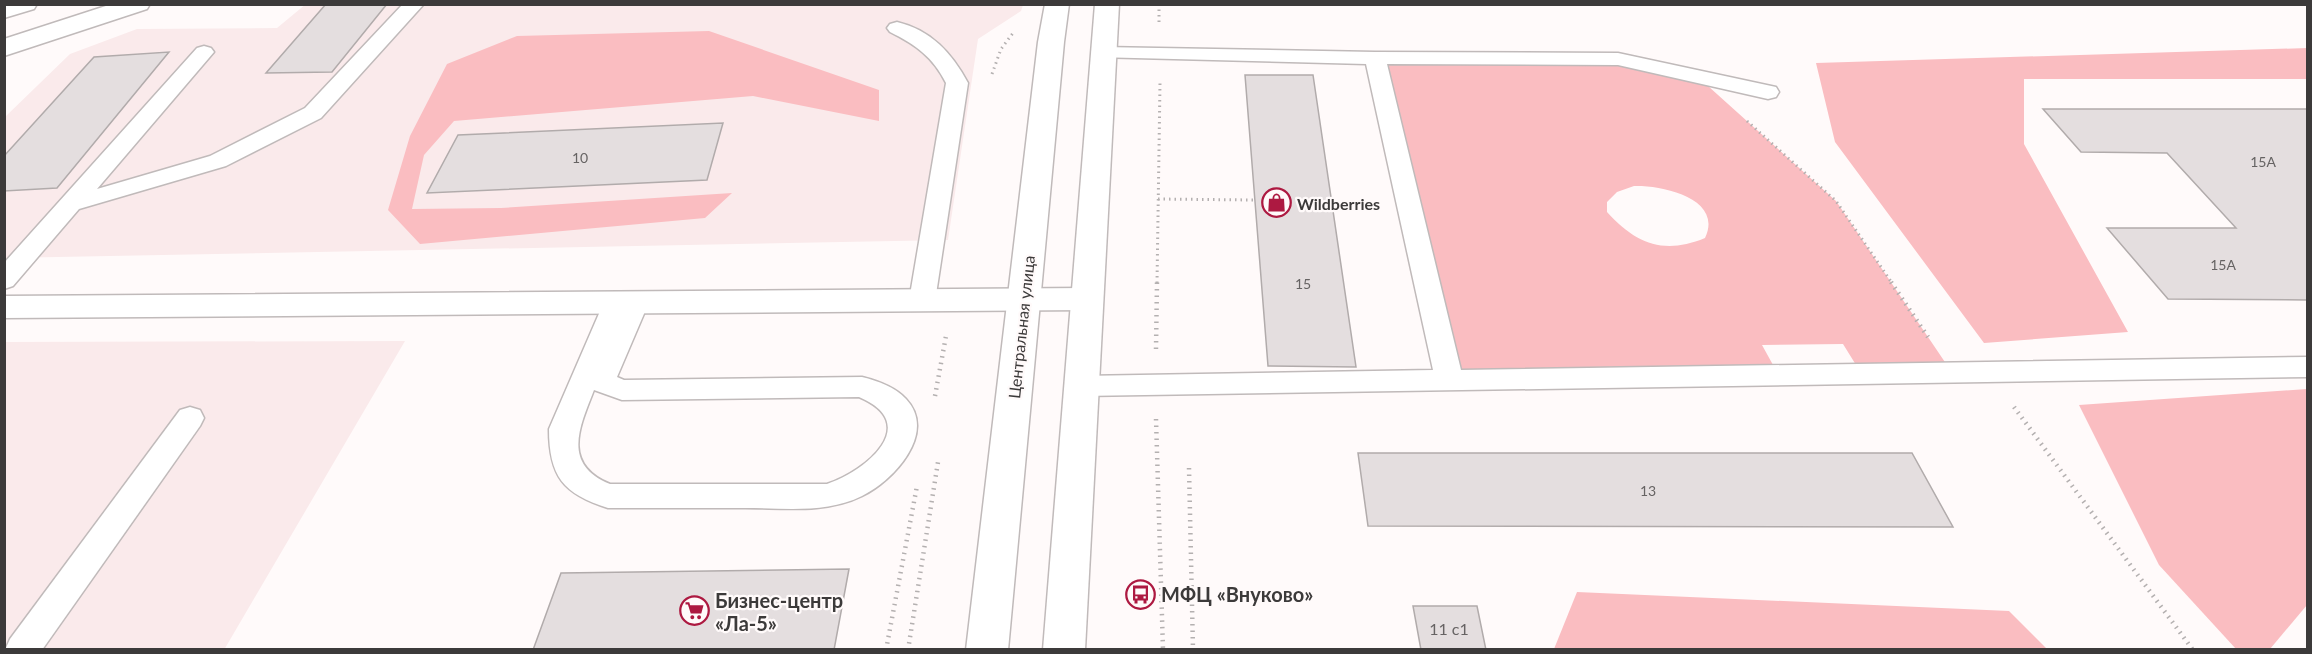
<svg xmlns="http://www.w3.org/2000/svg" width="2312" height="654" font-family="Lato,sans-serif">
	<rect width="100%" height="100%" fill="#fffafa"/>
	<!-- built -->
	<g fill="#faeaeb">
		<path d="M 306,4 L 1023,5 L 1021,11 L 978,39 L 948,240 L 5,258 L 5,117 L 70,54 L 137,29 L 277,28 Z"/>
		<path d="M 405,341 L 224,650 L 5,649 L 4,342 Z"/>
	</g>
	<!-- green -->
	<g fill="#fabdc1" fill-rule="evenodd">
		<path d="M 709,31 L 879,90 L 879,121 L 753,96 L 454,121 L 424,155 L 412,209 L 501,208 L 732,193 L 705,218 L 420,244 L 388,210 L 410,136 L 447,64 L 517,36 Z"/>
		<path d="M 2308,48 L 2307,79 L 2024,79 L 2024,144 L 2128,332 L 1984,343 L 1835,142 L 1816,63 Z"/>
		<path d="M 1375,58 L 1618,59 L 1698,77 L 1836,201 L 1951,371 L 1861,373 L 1843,344 L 1762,345 L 1778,374 L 1449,379 ZM 1634,186 C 1661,185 1724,198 1705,238 C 1664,255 1636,244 1607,212 L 1607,202 L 1617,192 Z"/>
		<path d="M 2307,389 L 2307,605 L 2270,649 L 2236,649 L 2159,565 L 2079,405 Z"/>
		<path d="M 1577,592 L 2009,611 L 2047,649 L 1554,649 Z"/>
	</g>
	<!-- building -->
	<g fill="#e4dedf" stroke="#b1abab" stroke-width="1.5">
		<path d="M 326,4 L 387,4 L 332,72 L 266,73 Z"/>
		<path d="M 169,52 L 57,188 L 4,191 L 4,156 L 94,57 Z"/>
		<path d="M 1245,75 L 1313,75 L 1356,367 L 1268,366 Z"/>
		<path d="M 2043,109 L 2307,109 L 2307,300 L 2168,299 L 2107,228 L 2236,228 L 2167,153 L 2081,152 Z"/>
		<path d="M 723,123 L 707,180 L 427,193 L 458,135 Z"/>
		<path d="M 1358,453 L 1912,453 L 1953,527 L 1368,526 Z"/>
		<path d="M 849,569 L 834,650 L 533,650 L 561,573 Z"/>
		<path d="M 1413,606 L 1477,606 L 1486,650 L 1421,650 Z"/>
	</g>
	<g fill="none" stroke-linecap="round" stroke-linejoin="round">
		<defs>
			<g id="service">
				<path d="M 403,4 L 424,4 L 321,118 L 226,166 L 79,209 L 13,286 L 4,289 L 4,263 L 197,48 L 204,46 L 211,48 L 214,52 L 97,189 L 210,156 L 305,108 Z"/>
				<path d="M 897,22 C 931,30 952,53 968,83 L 935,301 L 931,307 L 922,310 L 913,307 L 909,301 L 946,83 C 933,57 916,45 890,32 L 887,28 L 890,24 Z"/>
				<path d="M 1102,47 L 1375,52 L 1618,53 L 1776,87 L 1779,92 L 1776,97 L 1768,99 L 1618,65 L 1387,64 L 1461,370 L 2308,357 L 2308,377 L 1081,396 L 1071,393 L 1067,386 L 1071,379 L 1081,376 L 1433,370 L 1366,64 L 1095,57 L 1092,53 L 1095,49 Z"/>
				<path d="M 617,293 C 627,296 635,293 645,296 L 649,302 L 617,377 L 624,380 L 862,377 C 878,381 895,387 906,399 C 938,433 893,481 862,496 C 826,514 784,508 745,508 C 699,508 654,508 608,508 C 563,494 549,476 549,429 L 604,302 L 608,296 ZM 594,390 L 622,400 L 859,397 C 923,424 866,471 827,484 L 610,484 C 562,464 579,428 594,390 Z"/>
				<path d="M 190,407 L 200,410 L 204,418 L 200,426 L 42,650 L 5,650 L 10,639 L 180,410 Z"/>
			</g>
			<path id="minor" d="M 1086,288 L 1097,291 L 1102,299 L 1097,307 L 1086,310 L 4,318 L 4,296 Z"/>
			<path id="tertiary" d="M 4,4 L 37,4 L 34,9 L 4,18 Z"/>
			<g id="secondary">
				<path d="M 112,4 L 150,4 L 147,9 L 4,56 L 4,39 Z"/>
				<path d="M 1045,4 L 1069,4 L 1064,42 L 1008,650 L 966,650 L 1038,42 Z"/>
				<path d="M 1095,4 L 1119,4 L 1085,650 L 1043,650 Z"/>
			</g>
		</defs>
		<!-- service casing -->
		<use href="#service" stroke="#c0baba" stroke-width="3"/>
		<!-- minor casing -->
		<use href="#minor" stroke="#c0baba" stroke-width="3"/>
		<!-- tertiary casing -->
		<use href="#tertiary" stroke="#c0baba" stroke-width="3"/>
		<!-- secondary casing -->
		<use href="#secondary" stroke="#c0baba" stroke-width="3"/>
		<!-- path-far1 -->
		<g stroke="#b4b0b0" stroke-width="3" stroke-dasharray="1.5 4" stroke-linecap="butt">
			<path d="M 1159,4 L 1159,25"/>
			<path d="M 992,74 L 1001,49 L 1013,33"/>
			<path d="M 1747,121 L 1836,201 L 1892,283"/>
			<path d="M 1158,199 L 1253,200"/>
			<path d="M 1157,283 L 1160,83"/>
		</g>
		<!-- path -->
		<g stroke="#b4b0b0" stroke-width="4.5" stroke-dasharray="1.5 5" stroke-linecap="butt">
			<path d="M 1891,282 L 1928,337"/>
			<path d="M 1156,349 L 1157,282"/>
			<path d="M 935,396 L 946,336"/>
			<path d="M 2014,407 L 2193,650"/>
			<path d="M 1156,419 L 1163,650"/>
			<path d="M 1189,468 L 1193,650"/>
			<path d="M 886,650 L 917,486"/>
			<path d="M 908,650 L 938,462"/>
		</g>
		<!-- service -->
		<use href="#service" fill="#fff" fill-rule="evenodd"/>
		<!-- minor -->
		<use href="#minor" fill="#fff" fill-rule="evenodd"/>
		<!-- tertiary -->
		<use href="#tertiary" fill="#fff" fill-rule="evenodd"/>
		<!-- secondary -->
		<use href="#secondary" fill="#fff" fill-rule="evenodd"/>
	</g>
	<!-- icons -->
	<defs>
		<symbol id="shop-ring" viewBox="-11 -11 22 22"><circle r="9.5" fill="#fffafa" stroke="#ad1941" stroke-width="1.5"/><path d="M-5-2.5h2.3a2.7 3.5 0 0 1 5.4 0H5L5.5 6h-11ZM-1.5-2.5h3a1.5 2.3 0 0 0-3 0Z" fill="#ad1941"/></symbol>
		<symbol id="bus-ring" viewBox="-11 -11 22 22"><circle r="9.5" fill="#fffafa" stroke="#ad1941" stroke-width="1.5"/><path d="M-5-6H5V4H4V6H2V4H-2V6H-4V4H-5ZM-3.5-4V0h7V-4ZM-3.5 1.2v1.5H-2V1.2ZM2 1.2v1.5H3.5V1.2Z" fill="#ad1941"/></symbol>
		<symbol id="supermarket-ring" viewBox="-11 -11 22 22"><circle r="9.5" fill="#fffafa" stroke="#ad1941" stroke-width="1.5"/><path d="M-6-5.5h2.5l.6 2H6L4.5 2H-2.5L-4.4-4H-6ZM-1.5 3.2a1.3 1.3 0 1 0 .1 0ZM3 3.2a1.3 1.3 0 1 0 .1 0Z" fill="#ad1941"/></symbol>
	</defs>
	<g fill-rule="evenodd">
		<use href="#shop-ring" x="1260" y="186" width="33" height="33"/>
		<use href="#bus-ring" x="1124" y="578" width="33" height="33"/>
		<use href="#supermarket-ring" x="678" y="594" width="33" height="33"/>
	</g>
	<g text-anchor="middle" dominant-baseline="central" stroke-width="4.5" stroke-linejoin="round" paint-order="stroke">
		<!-- number labels -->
		<g font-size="14" fill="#666363">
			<text x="580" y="157">10</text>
			<text x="2263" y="161">15А</text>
			<text x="2223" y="264">15А</text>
			<text x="1303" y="283">15</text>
			<text x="1648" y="490">13</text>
		</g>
		<!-- poi labels -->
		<g font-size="16" font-weight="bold" fill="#3c3a3a" stroke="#fffafa" text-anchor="start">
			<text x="1297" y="203">Wildberries</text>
		</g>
		<!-- street labels -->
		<g font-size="16" fill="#3c3a3a" stroke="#fffafa">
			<text transform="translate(1021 327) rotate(-84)">Центральная улица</text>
		</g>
		<!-- near-number labels -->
		<g font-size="16" fill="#666363">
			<text x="1449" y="628">11 с1</text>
		</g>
		<!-- near-poi labels -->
		<g font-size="20" font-weight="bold" fill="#3c3a3a" stroke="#fffafa" text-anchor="start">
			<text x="1161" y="594">МФЦ «Внуково»</text>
			<text x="715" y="600">Бизнес-центр<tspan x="715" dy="23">«Ла-5»</tspan></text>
		</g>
	</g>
	<!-- border -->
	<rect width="2312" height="654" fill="none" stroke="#3c3a3a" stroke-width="12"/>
</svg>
